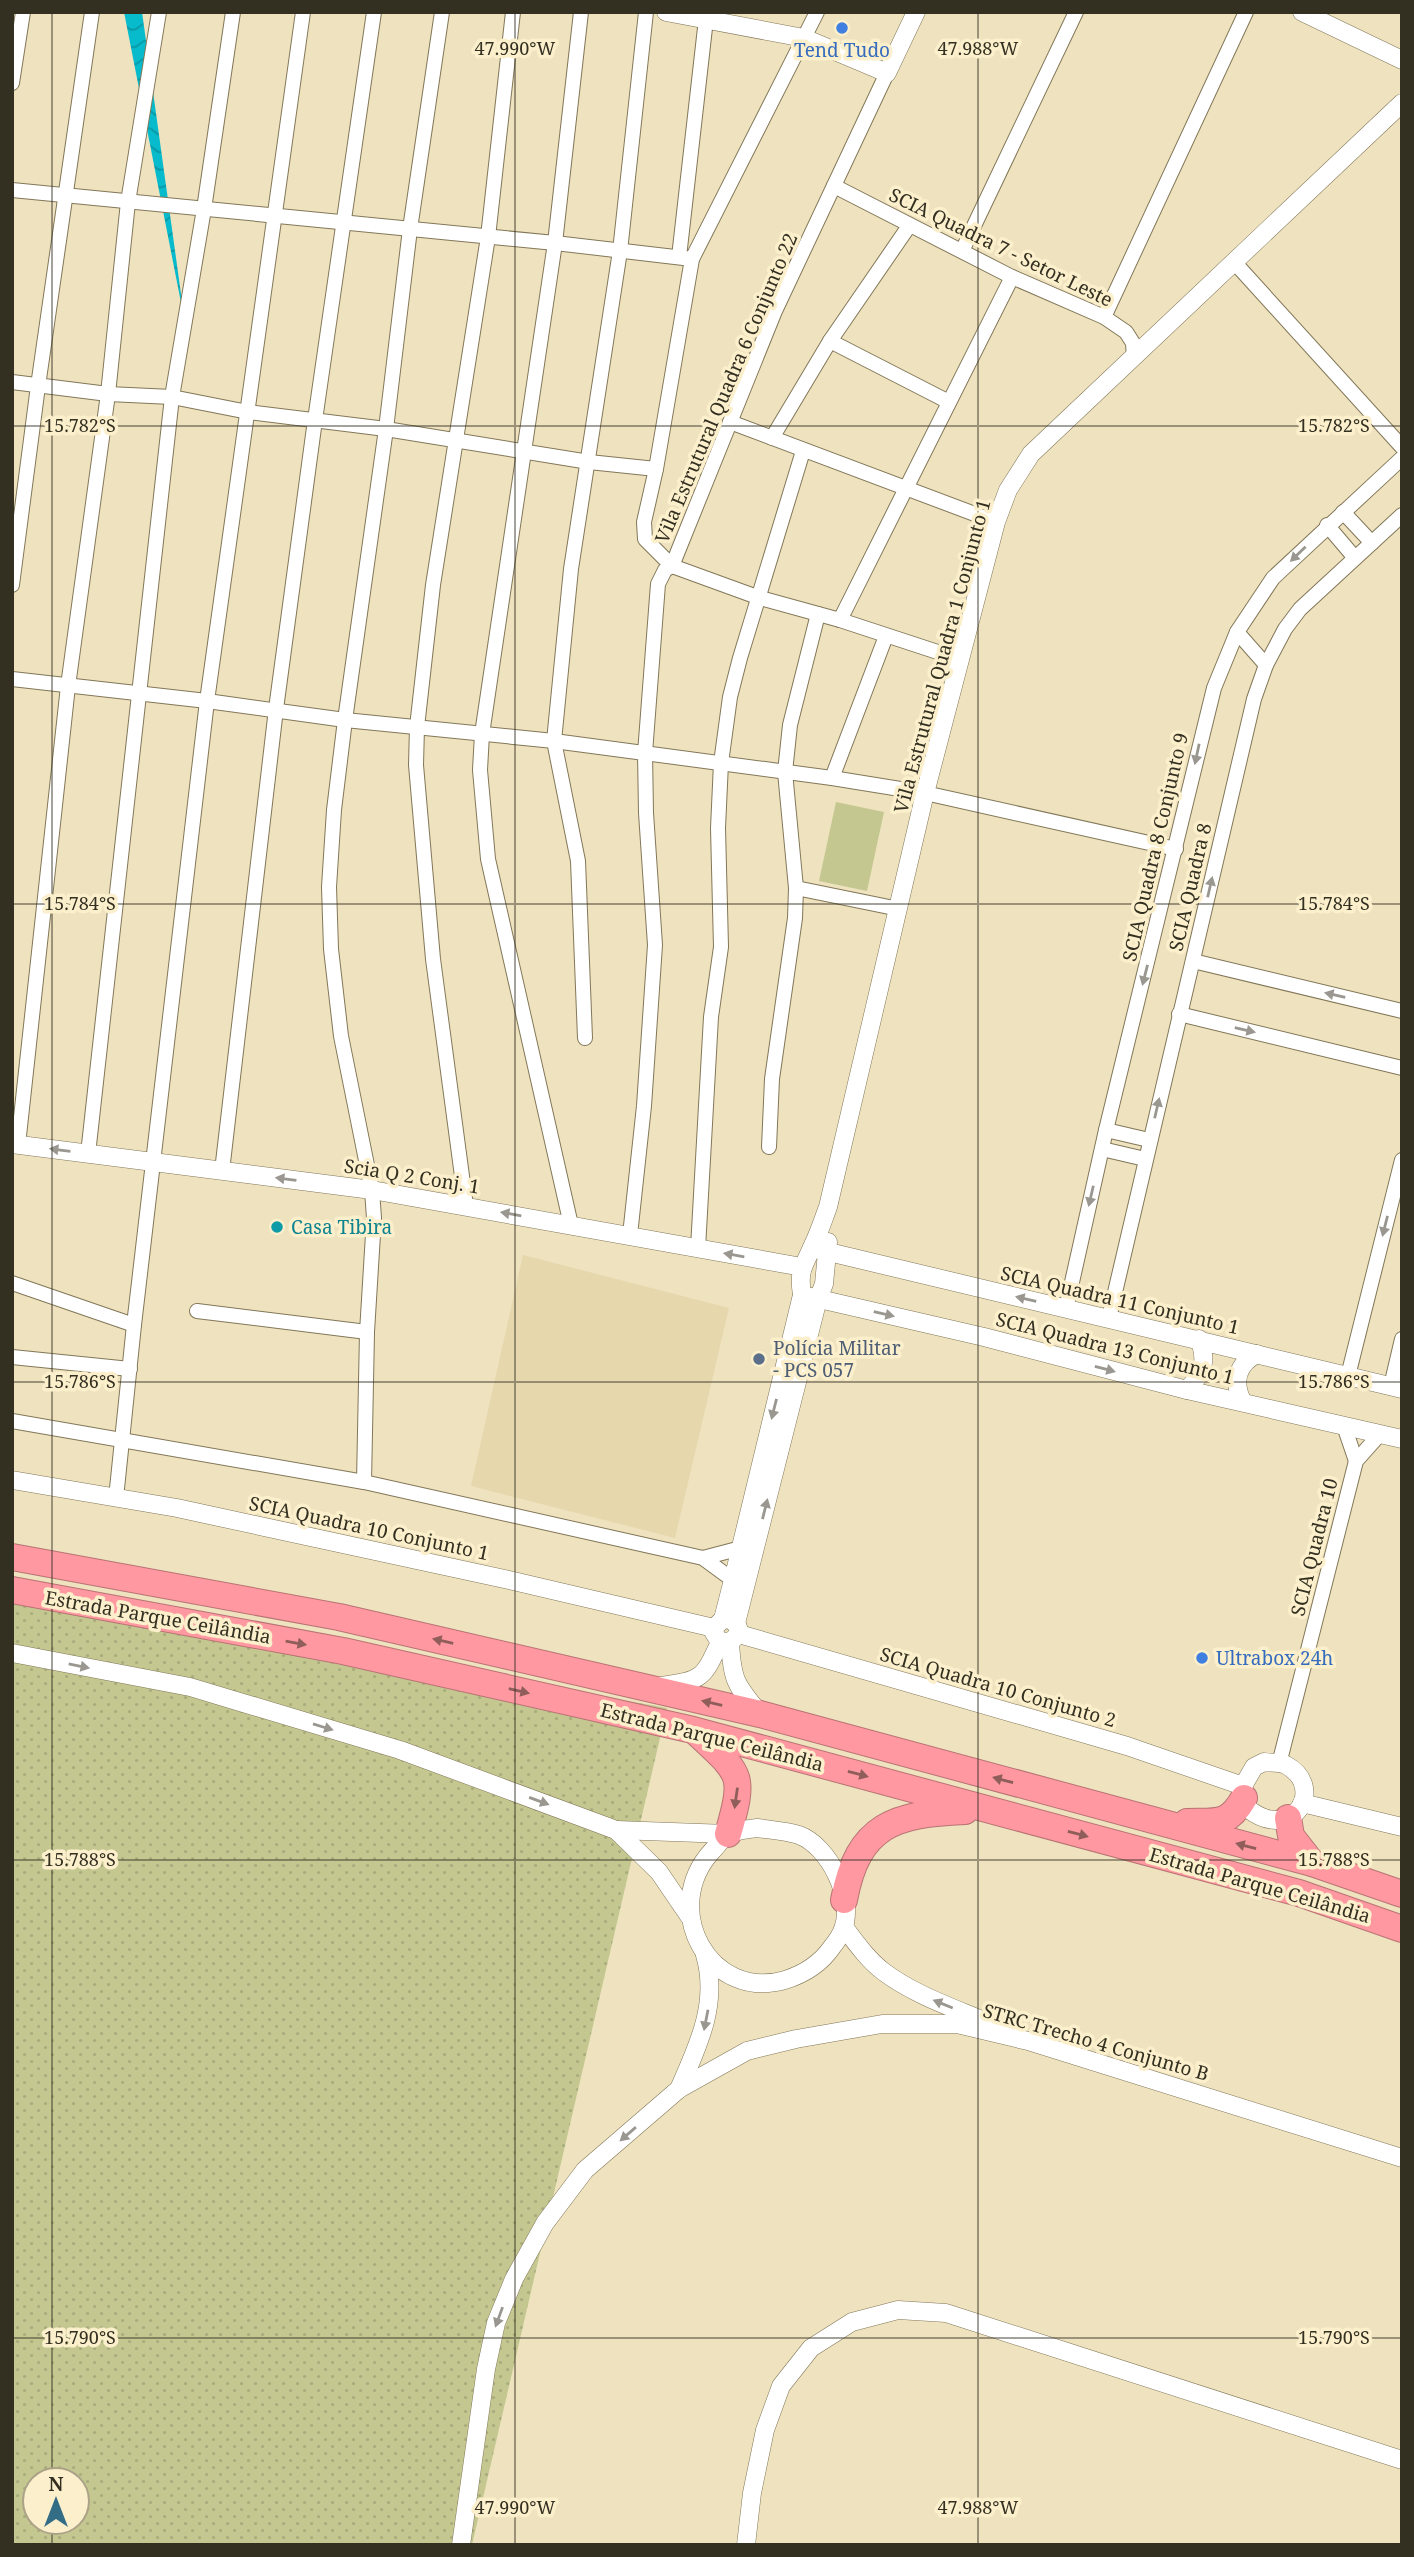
<svg xmlns="http://www.w3.org/2000/svg" width="1414" height="2557" font-family="'Noto Serif',serif">
	<defs>
		<pattern id="grass-dots" width="8" height="8" patternUnits="userSpaceOnUse" patternTransform="scale(1.75)"><rect width="8" height="8" fill="#c4c890"/><path d="M2 2h.1M6 6h.1" fill="none" stroke="#a9ac7c" stroke-width="1.8" stroke-linecap="round"/></pattern>
		<pattern id="water-waves" width="16" height="10" patternUnits="userSpaceOnUse" patternTransform="scale(1.75)"><rect width="16" height="10" fill="#07bacc"/><path d="M0 5q4-4 8 0t8 0" fill="none" stroke="#0998a5"/></pattern>
	</defs>
	<rect width="100%" height="100%" fill="#eee2bf"/>
	<!-- built -->
	<path fill="#e6d7ad" d="M 523,1255 L 729,1308 L 675,1538 L 471,1486 Z"/>
	<!-- grass -->
	<path fill="url(#grass-dots)" fill-rule="evenodd" d="M 12,1590 L 667,1708 L 472,2545 L 12,2545 ZM 35,2480 L 77,2480 L 77,2522 L 35,2522 Z"/>
	<!-- green -->
	<path fill="#c4c890" d="M 836,802 L 884,812 L 867,891 L 819,881 Z"/>
	<!-- water -->
	<path fill="url(#water-waves)" d="M 124,12 L 142,12 L 185,323 Z"/>
	<g fill="none" stroke-linecap="round" stroke-linejoin="round">
		<defs>
			<g id="minor">
				<path d="M 817,12 L 692,259 L 656,469 L 644,522 L 645,539 L 672,566 L 760,598 L 840,620 L 959,659"/>
				<path d="M 12,83 L 23,12"/>
				<path d="M 834,186 L 1012,277 L 1104,317 L 1126,332 L 1133,343 L 1134,358"/>
				<path d="M 12,190 L 555,243 L 692,259"/>
				<path d="M 962,251 L 1076,12"/>
				<path d="M 679,257 L 706,19"/>
				<path d="M 1235,263 L 1402,447"/>
				<path d="M 1104,317 L 1246,12"/>
				<path d="M 830,341 L 949,402"/>
				<path d="M 12,382 L 108,394 L 172,397 L 248,412 L 386,429 L 589,462 L 656,469"/>
				<path d="M 730,422 L 996,522"/>
				<path d="M 772,438 L 830,341 L 909,226"/>
				<path d="M 1343,512 L 1372,543"/>
				<path d="M 1327,525 L 1355,558"/>
				<path d="M 672,566 L 775,311 L 887,73"/>
				<path d="M 12,585 L 38,386 L 92,12"/>
				<path d="M 840,620 L 1012,277"/>
				<path d="M 1237,632 L 1266,665"/>
				<path d="M 12,679 L 207,701 L 345,720 L 554,741 L 832,778 L 925,793 L 1176,849"/>
				<path d="M 832,778 L 886,636"/>
				<path d="M 796,888 L 899,909"/>
				<path d="M 1193,961 L 1402,1011"/>
				<path d="M 1179,1014 L 1402,1068"/>
				<path d="M 585,1038 L 578,861 L 554,741 L 571,569 L 620,251 L 646,12"/>
				<path d="M 1106,1130 L 1149,1140"/>
				<path d="M 18,1145 L 68,686 L 108,394 L 128,202 L 159,12"/>
				<path d="M 769,1147 L 772,1079 L 795,918 L 796,888 L 785,772 L 790,725 L 818,614"/>
				<path d="M 1102,1149 L 1145,1159"/>
				<path d="M 88,1154 L 172,397 L 204,209 L 233,12"/>
				<path d="M 222,1171 L 276,709 L 315,420 L 374,12"/>
				<path d="M 466,1206 L 433,959 L 416,765 L 417,727 L 433,585 L 488,237 L 513,12"/>
				<path d="M 571,1225 L 488,859 L 480,770 L 482,734 L 555,243 L 581,12"/>
				<path d="M 630,1235 L 644,1106 L 655,945 L 646,813 L 645,753 L 658,584 L 665,570 L 672,566"/>
				<path d="M 698,1248 L 711,1017 L 721,947 L 718,828 L 721,763 L 730,697 L 740,658 L 803,451"/>
				<path d="M 12,1283 L 134,1325"/>
				<path d="M 1066,1309 L 1106,1130 L 1214,688 L 1237,632 L 1273,578 L 1402,458"/>
				<path d="M 197,1311 L 367,1332"/>
				<path d="M 1109,1318 L 1254,699 L 1266,665 L 1285,629 L 1300,609 L 1402,515"/>
				<path d="M 12,1357 L 130,1369"/>
				<path d="M 1348,1376 L 1402,1160"/>
				<path d="M 1391,1386 L 1402,1339"/>
				<path d="M 12,1421 L 364,1482 L 703,1558 L 733,1580"/>
				<path d="M 1344,1426 L 1356,1461"/>
				<path d="M 364,1482 L 367,1332 L 374,1218 L 372,1190 L 341,1036 L 331,949 L 329,887 L 334,810 L 345,720 L 386,429 L 410,229 L 442,12"/>
				<path d="M 116,1498 L 134,1325 L 207,701 L 303,12"/>
				<path d="M 703,1558 L 741,1548"/>
				<path d="M 1279,1764 L 1356,1461 L 1380,1434"/>
			</g>
			<g id="tertiary">
				<path d="M 666,12 L 804,38 L 887,73 L 916,12"/>
				<path d="M 1302,12 L 1402,60"/>
				<path d="M 12,1144 L 372,1190 L 802,1267"/>
				<path d="M 812,1248 L 1402,1389"/>
				<path d="M 802,1295 L 984,1337 L 1187,1390 L 1402,1439"/>
				<path d="M 1187,1390 C 1203,1373 1208,1361 1199,1339"/>
				<path d="M 1242,1401 C 1233,1382 1237,1364 1257,1354"/>
				<path d="M 12,1480 L 177,1508 L 509,1580 L 714,1628"/>
				<path d="M 723,1619 L 732,1620 L 738,1627 L 739,1634 L 730,1642 L 720,1642 L 714,1633 L 714,1628 L 723,1619 L 733,1580 L 802,1295 C 798,1270 804,1266 813,1245 C 819,1233 823,1220 828,1207 L 925,793 L 996,522 L 1008,490 L 1031,454 L 1402,103"/>
				<path d="M 736,1623 L 818,1299 L 824,1284 L 828,1242"/>
				<path d="M 739,1634 L 1127,1746 L 1243,1786"/>
				<path d="M 730,1642 C 732,1681 736,1685 760,1714"/>
				<path d="M 12,1653 L 190,1687 L 400,1750 L 616,1830 L 659,1872 L 689,1916"/>
				<path d="M 662,1686 C 702,1680 703,1679 720,1642"/>
				<path d="M 1264,1762 C 1270,1763 1280,1762 1286,1765 C 1327,1787 1293,1845 1247,1808 L 1243,1786 L 1254,1767 Z"/>
				<path d="M 1302,1803 L 1402,1827"/>
				<path d="M 757,1828 C 771,1830 786,1831 799,1835 C 829,1846 855,1899 843,1929 C 841,1935 836,1942 832,1947 C 821,1963 804,1974 785,1980 C 710,2002 659,1909 712,1851 C 718,1845 723,1836 731,1833 C 739,1830 748,1829 757,1828 Z"/>
				<path d="M 616,1830 L 728,1834"/>
				<path d="M 844,1927 C 856,1943 868,1960 884,1972 C 916,1996 957,2009 993,2025"/>
				<path d="M 679,2089 C 698,2046 719,2003 705,1955"/>
				<path d="M 461,2545 L 486,2369 L 496,2323 L 514,2279 L 545,2223 L 585,2170 L 679,2089 L 747,2051 L 796,2039 L 882,2024 L 957,2024 L 1028,2041 L 1402,2158"/>
				<path d="M 746,2545 L 752,2493 L 765,2430 L 781,2386 L 811,2348 L 852,2322 L 898,2310 L 946,2313 L 1402,2460"/>
			</g>
			<g id="motorway">
				<path d="M 12,1557 L 339,1617 L 760,1714 L 1312,1863 L 1402,1894"/>
				<path d="M 12,1590 L 343,1651 L 693,1730 L 1299,1893 L 1402,1929"/>
				<path d="M 697,1733 C 742,1775 745,1774 728,1834"/>
				<path d="M 1288,1818 L 1291,1836 L 1312,1863"/>
				<path d="M 1187,1822 C 1217,1821 1228,1826 1244,1798"/>
				<path d="M 844,1900 C 858,1824 895,1814 965,1811"/>
			</g>
		</defs>
		<!-- minor casing -->
		<use href="#minor" stroke="#827758" stroke-width="16"/>
		<!-- tertiary casing -->
		<use href="#tertiary" stroke="#827758" stroke-width="19"/>
		<!-- motorway casing -->
		<use href="#motorway" stroke="#b87374" stroke-width="28"/>
		<!-- minor -->
		<use href="#minor" stroke="#fff" stroke-width="14"/>
		<!-- tertiary -->
		<use href="#tertiary" stroke="#fff" stroke-width="18"/>
		<!-- motorway -->
		<use href="#motorway" stroke="#ff98a0" stroke-width="26"/>
	</g>
	<!-- one-way arrows -->
	<defs><path id="oneway-solid" d="M-6-.8H1V-3.2L6.5 0L1 3.2V.8H-6Z" transform="scale(1.75)"/></defs>
	<g fill="#999790">
		<use href="#oneway-solid" transform="translate(1298 554) rotate(136)"/>
		<use href="#oneway-solid" transform="translate(1197 754) rotate(102)"/>
		<use href="#oneway-solid" transform="translate(1210 887) rotate(-77)"/>
		<use href="#oneway-solid" transform="translate(1145 975) rotate(104)"/>
		<use href="#oneway-solid" transform="translate(1335 995) rotate(-167)"/>
		<use href="#oneway-solid" transform="translate(1245 1030) rotate(13)"/>
		<use href="#oneway-solid" transform="translate(1157 1108) rotate(-77)"/>
		<use href="#oneway-solid" transform="translate(60 1150) rotate(-173)"/>
		<use href="#oneway-solid" transform="translate(286 1179) rotate(-173)"/>
		<use href="#oneway-solid" transform="translate(1091 1196) rotate(103)"/>
		<use href="#oneway-solid" transform="translate(511 1214) rotate(-170)"/>
		<use href="#oneway-solid" transform="translate(1385 1226) rotate(104)"/>
		<use href="#oneway-solid" transform="translate(734 1255) rotate(-170)"/>
		<use href="#oneway-solid" transform="translate(1026 1299) rotate(-167)"/>
		<use href="#oneway-solid" transform="translate(884 1314) rotate(13)"/>
		<use href="#oneway-solid" transform="translate(1105 1369) rotate(15)"/>
		<use href="#oneway-solid" transform="translate(774 1409) rotate(104)"/>
		<use href="#oneway-solid" transform="translate(765 1509) rotate(-76)"/>
		<use href="#oneway-solid" transform="translate(79 1666) rotate(11)"/>
		<use href="#oneway-solid" transform="translate(323 1727) rotate(17)"/>
		<use href="#oneway-solid" transform="translate(539 1801) rotate(20)"/>
		<use href="#oneway-solid" transform="translate(943 2004) rotate(-158)"/>
		<use href="#oneway-solid" transform="translate(706 2020) rotate(101)"/>
		<use href="#oneway-solid" transform="translate(628 2134) rotate(139)"/>
		<use href="#oneway-solid" transform="translate(499 2317) rotate(110)"/>
	</g>
	<g fill="#8f5e5a">
		<use href="#oneway-solid" transform="translate(443 1641) rotate(-167)"/>
		<use href="#oneway-solid" transform="translate(296 1643) rotate(10)"/>
		<use href="#oneway-solid" transform="translate(519 1691) rotate(13)"/>
		<use href="#oneway-solid" transform="translate(712 1703) rotate(-167)"/>
		<use href="#oneway-solid" transform="translate(858 1774) rotate(15)"/>
		<use href="#oneway-solid" transform="translate(1003 1780) rotate(-165)"/>
		<use href="#oneway-solid" transform="translate(736 1798) rotate(98)"/>
		<use href="#oneway-solid" transform="translate(1078 1834) rotate(15)"/>
		<use href="#oneway-solid" transform="translate(1246 1846) rotate(-165)"/>
	</g>
	<!-- ticks -->
	<path fill="none" stroke="#332f21" stroke-width="2" stroke-opacity="0.45" d="M 52,12 L 52,2480M 515,12 L 515,2545M 978,12 L 978,2545M 12,426 L 1402,426M 12,904 L 1402,904M 12,1382 L 1402,1382M 12,1860 L 1402,1860M 12,2338 L 1402,2338M 52,2522 L 52,2545"/>
	<!-- markers -->
	<g fill="#3f7fe0" stroke="#fbefcc" stroke-width="2.5">
		<circle cx="842" cy="28" r="7"/>
		<circle cx="1202" cy="1658" r="7"/>
	</g>
	<circle fill="#0f9aa8" stroke="#fbefcc" stroke-width="2.5" cx="277" cy="1227" r="7"/>
	<circle fill="#5c6f8a" stroke="#fbefcc" stroke-width="2.5" cx="759" cy="1359" r="7"/>
	<g text-anchor="middle" dominant-baseline="central" stroke-width="7" stroke-linejoin="round" paint-order="stroke">
		<!-- shop labels -->
		<g font-size="19" fill="#366cbe" stroke="#fbefcc">
			<text x="842" y="50">Tend Tudo</text>
			<text x="1216" y="1658" text-anchor="start">Ultrabox 24h</text>
		</g>
		<!-- street labels -->
		<g font-size="19" fill="#332f21" stroke="#fbefcc">
			<text transform="translate(1001 247) rotate(26)">SCIA Quadra 7 - Setor Leste</text>
			<text transform="translate(726 388) rotate(-67)">Vila Estrutural Quadra 6 Conjunto 22</text>
			<text transform="translate(942 656) rotate(-75)">Vila Estrutural Quadra 1 Conjunto 1</text>
			<text transform="translate(1155 847) rotate(-77)">SCIA Quadra 8 Conjunto 9</text>
			<text transform="translate(1190 887) rotate(-77)">SCIA Quadra 8</text>
			<text transform="translate(412 1176) rotate(9)">Scia Q 2 Conj. 1</text>
			<text transform="translate(1120 1300) rotate(13)">SCIA Quadra 11 Conjunto 1</text>
			<text transform="translate(1115 1348) rotate(14)">SCIA Quadra 13 Conjunto 1</text>
			<text transform="translate(369 1528) rotate(12)">SCIA Quadra 10 Conjunto 1</text>
			<text transform="translate(1314 1547) rotate(-76)">SCIA Quadra 10</text>
			<text transform="translate(158 1617) rotate(10)">Estrada Parque Ceilândia</text>
			<text transform="translate(998 1687) rotate(16)">SCIA Quadra 10 Conjunto 2</text>
			<text transform="translate(712 1737) rotate(14)">Estrada Parque Ceilândia</text>
			<text transform="translate(1260 1885) rotate(16)">Estrada Parque Ceilândia</text>
			<text transform="translate(1096 2042) rotate(16)">STRC Trecho 4 Conjunto B</text>
		</g>
		<!-- culture labels -->
		<g font-size="19" fill="#0d838f" stroke="#fbefcc" text-anchor="start">
			<text x="291" y="1227">Casa Tibira</text>
		</g>
		<!-- service labels -->
		<g font-size="19" fill="#4e5e75" stroke="#fbefcc" text-anchor="start">
			<text x="773" y="1348">Polícia Militar<tspan x="773" dy="22">- PCS 057</tspan></text>
		</g>
	</g>
	<g font-size="18" text-anchor="middle" fill="#332f21" stroke="#fbefcc" stroke-width="7" stroke-linejoin="round" paint-order="stroke">
		<text x="515" y="55">47.990°W</text>
		<text x="978" y="55">47.988°W</text>
		<text x="80" y="432">15.782°S</text>
		<text x="1334" y="432">15.782°S</text>
		<text x="80" y="910">15.784°S</text>
		<text x="1334" y="910">15.784°S</text>
		<text x="80" y="1388">15.786°S</text>
		<text x="1334" y="1388">15.786°S</text>
		<text x="80" y="1866">15.788°S</text>
		<text x="1334" y="1866">15.788°S</text>
		<text x="80" y="2344">15.790°S</text>
		<text x="1334" y="2344">15.790°S</text>
		<text x="515" y="2514">47.990°W</text>
		<text x="978" y="2514">47.988°W</text>
	</g>
	<!-- border -->
	<rect width="1414" height="2557" fill="none" stroke="#332f21" stroke-width="28"/>
	<!-- north arrow -->
	<g transform="translate(56 2501)"><circle r="33" fill="#fbefcc" stroke="#aba288" stroke-width="2"/>
	<path d="M0-5L12 26L0 18L-12 26Z" fill="#326d85"/>
	<text y="-10" font-size="19" font-weight="bold" text-anchor="middle" fill="#332f21">N</text>
	</g>
</svg>
